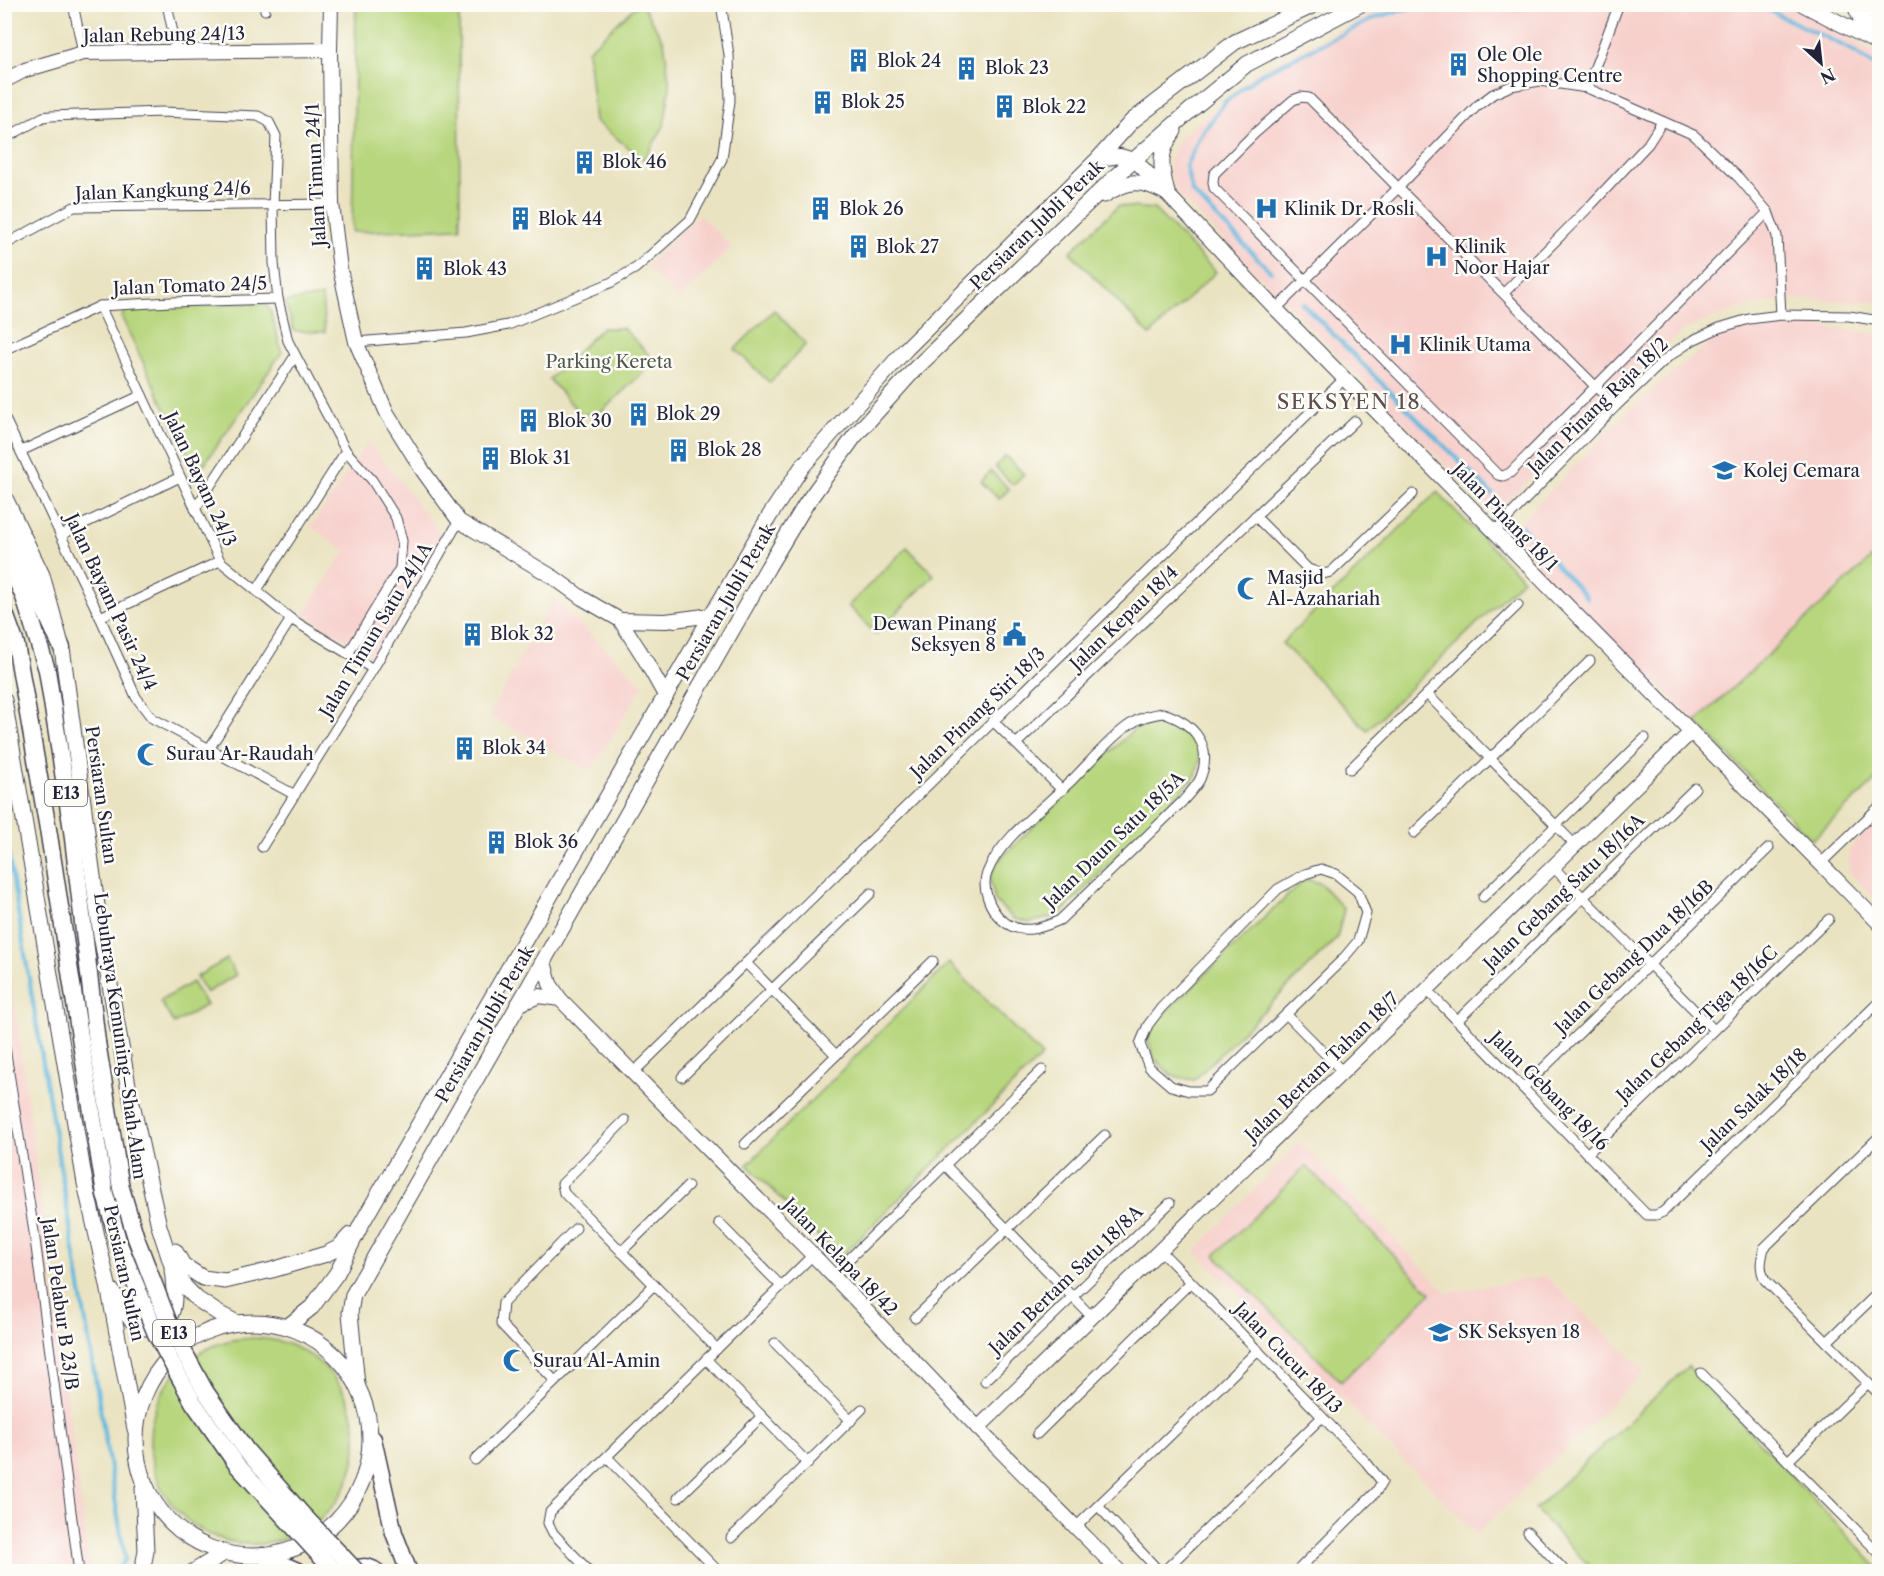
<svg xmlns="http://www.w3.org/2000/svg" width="1884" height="1576" font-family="'Libre Caslon Text',serif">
	<rect width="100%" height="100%" fill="#fdfcf7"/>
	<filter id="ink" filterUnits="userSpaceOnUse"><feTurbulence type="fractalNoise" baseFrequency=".0167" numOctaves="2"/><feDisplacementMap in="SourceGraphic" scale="12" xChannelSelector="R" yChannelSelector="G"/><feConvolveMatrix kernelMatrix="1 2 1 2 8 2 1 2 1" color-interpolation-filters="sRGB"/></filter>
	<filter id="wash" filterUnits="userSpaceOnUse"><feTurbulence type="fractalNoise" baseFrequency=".008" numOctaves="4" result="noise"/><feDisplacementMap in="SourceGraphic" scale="24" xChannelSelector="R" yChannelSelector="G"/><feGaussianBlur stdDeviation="1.35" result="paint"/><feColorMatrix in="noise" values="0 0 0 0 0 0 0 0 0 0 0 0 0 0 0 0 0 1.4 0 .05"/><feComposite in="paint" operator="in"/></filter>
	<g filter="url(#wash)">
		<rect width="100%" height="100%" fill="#eae3c1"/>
		<!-- built -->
		<g fill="#f7d0cc">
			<path d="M 1405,5 L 1784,5 L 1804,13 L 1872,50 L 1879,55 L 1879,302 L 1794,299 L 1758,304 L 1742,308 L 1684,329 L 1501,507 L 1489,508 L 1179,195 L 1170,178 L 1169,159 L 1180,138 L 1257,71 L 1376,12 Z"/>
			<path d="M 699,215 L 732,247 L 679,299 L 646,266 Z"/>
			<path d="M 1769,320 L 1879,334 L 1879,549 L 1696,722 L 1507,536 L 1633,406 L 1716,337 Z"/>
			<path d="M 368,442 L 444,537 L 373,656 L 303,614 L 346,551 L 311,527 Z"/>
			<path d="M 553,598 L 643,685 L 591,771 L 489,716 Z"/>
			<path d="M 1879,818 L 1879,903 L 1849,871 L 1849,849 Z"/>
			<path d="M 4,936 L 16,1015 L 90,1571 L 5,1571 Z"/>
			<path d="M 1300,1142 L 1447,1293 L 1545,1276 L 1645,1371 L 1477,1534 L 1195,1251 Z"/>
		</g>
		<!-- green -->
		<g fill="#b7d67d" stroke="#6c7c5c" stroke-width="1.5">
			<path d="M 356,5 L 459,5 L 460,228 L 352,232 Z"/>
			<path d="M 637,5 L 642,5 L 664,41 L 670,87 L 664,126 L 644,160 L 595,121 L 588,50 Z"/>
			<path d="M 1118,206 L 1154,209 L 1216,272 L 1150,335 L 1070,252 Z"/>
			<path d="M 322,296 L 325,332 L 294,331 L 285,302 Z"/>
			<path d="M 258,303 L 265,304 L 270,310 L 282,352 L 205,463 L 200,467 L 193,467 L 122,318 L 124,310 L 131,307 Z"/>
			<path d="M 774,310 L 806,344 L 770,383 L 735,349 Z"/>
			<path d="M 602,328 L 623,328 L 655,361 L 600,413 L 581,415 L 549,379 Z"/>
			<path d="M 1005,456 L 1024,474 L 1013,485 L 995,467 Z"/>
			<path d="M 991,471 L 1009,489 L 999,499 L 981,482 Z"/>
			<path d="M 1437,492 L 1523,579 L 1367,730 L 1282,643 Z"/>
			<path d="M 907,547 L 934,575 L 876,634 L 848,606 Z"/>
			<path d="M 1879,551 L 1879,777 L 1812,840 L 1696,722 Z"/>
			<path d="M 1159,720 L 1177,725 L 1198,745 L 1200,760 L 1195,777 L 1059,915 L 1030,923 L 1014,919 L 995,901 L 990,878 L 997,862 L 1134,729 Z"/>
			<path d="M 1305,879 L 1320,883 L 1344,909 L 1337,938 L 1194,1080 L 1172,1076 L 1154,1058 L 1148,1039 L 1154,1023 Z"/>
			<path d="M 227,959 L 236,975 L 206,993 L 196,977 Z"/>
			<path d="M 949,963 L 1042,1056 L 840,1258 L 747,1165 Z"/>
			<path d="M 192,982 L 206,1005 L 174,1024 L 160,1001 Z"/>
			<path d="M 1306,1166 L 1431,1293 L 1341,1382 L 1215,1255 Z"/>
			<circle cx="253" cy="1441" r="103"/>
			<path d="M 1688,1366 L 1879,1569 L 1877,1571 L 1594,1571 L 1535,1509 Z"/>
		</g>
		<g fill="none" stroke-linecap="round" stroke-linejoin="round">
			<!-- stream -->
			<g stroke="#60b7dd" stroke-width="4">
				<path d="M 1770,11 L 1846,47 L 1880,69"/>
				<path d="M 1271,272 L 1192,192 L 1186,166 L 1200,136 L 1225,102 L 1259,75 L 1377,17 L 1423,4"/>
				<path d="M 1302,303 L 1492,494"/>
				<path d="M 1521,526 L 1587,598"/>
				<path d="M 4,827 L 125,1559 L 117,1572"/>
			</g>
		</g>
	</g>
	<g filter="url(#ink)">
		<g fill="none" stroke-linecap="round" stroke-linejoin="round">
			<defs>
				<g id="street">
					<path d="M 73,4 L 83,53"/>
					<path d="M 167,4 L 177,52"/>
					<path d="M 264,4 L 265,10"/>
					<path d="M 1587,88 L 1619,4"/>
					<path d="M 4,139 L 43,117 L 50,116 L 162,112 L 258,116 L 269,122 L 276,136 L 273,205 L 274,263 L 278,299 L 288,341 L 346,451 L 372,480 L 396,518 L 402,541 L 400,568 L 348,654"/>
					<path d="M 4,245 L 74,207 L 332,204"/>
					<path d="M 1504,293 L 1590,206 L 1648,144 L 1662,122"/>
					<path d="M 100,306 L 220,561 L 291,619 L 373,669"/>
					<path d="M 1276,309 L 1399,187 L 1477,106 L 1493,94 L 1511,86 L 1540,81 L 1587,88 L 1694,135 L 1739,178 L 1768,212 L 1777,236 L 1781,315"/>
					<path d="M 356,342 L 466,333 L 508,325 L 610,283 L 636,268 L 690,220 L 722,159 L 730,101 L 729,55 L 722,10 L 719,4"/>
					<path d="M 4,350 L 100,306 L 171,302 L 278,299"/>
					<path d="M 1616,406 L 1595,386 L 1309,98 L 1301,97 L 1293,100 L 1254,134 L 1214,174 L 1213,182 L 1214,188 L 1498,475 L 1503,476 L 1510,473 L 1768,212"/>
					<path d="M 4,417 L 100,617 L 136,697 L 152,718 L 295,795"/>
					<path d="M 21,451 L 142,395"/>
					<path d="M 195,509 L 295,356"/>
					<path d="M 1255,516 L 1308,569 L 1323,574 L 1331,572 L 1413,494"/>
					<path d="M 1494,532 L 1616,406 L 1668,357 L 1693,340 L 1719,328 L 1749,319 L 1781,315 L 1849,316 L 1880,321"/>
					<path d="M 61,535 L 180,477"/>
					<path d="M 257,590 L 346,451"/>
					<path d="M 100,617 L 220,561"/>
					<path d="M 1427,694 L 1575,845"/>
					<path d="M 1163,713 C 1194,723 1214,746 1200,779 C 1196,787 1188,795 1182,802 L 1060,920 C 1040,929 1019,936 1001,919 C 990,909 981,888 987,873 C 1000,838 1046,806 1073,779 C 1089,763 1111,737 1129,725 C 1140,717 1150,715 1163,713 Z"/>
					<path d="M 993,721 L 1062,790"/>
					<path d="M 1016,744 L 1355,421"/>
					<path d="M 209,749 L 291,619"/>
					<path d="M 1350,769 L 1518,605"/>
					<path d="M 1414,833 L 1590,661"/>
					<path d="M 262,847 L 373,669 L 459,521"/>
					<path d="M 1820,864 L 1880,806"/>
					<path d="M 1553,867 L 1714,1030"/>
					<path d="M 1321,869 L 1336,874 L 1358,892 L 1366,913 L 1358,941 L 1342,960 L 1207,1091 L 1189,1091 L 1171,1086 L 1149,1067 L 1140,1044 L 1148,1025 L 1161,1008 L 1278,889 L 1305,874 Z"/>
					<path d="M 1483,897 L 1645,738"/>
					<path d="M 746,963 L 836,1055"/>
					<path d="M 1427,990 L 1647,1215 L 1656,1215 L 1663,1212 L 1880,1001"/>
					<path d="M 1287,1015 L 1343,1072"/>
					<path d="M 1457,1021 L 1695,788"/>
					<path d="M 4,1041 L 34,1232 L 79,1572"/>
					<path d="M 634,1072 L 1345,378"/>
					<path d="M 682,1077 L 871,893"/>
					<path d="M 1523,1088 L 1769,848"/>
					<path d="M 625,1120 L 562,1184 L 564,1193 L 717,1349"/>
					<path d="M 1880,1136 L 1764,1248 C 1761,1261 1759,1268 1765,1280 L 1880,1395"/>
					<path d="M 745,1144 L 933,961"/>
					<path d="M 1587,1154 L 1829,919"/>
					<path d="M 945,1165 L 1092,1317"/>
					<path d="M 719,1223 L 781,1286"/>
					<path d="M 1160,1250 L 1366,1462 L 1382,1482 L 1376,1492 L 1296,1572"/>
					<path d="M 621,1252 L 688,1186"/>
					<path d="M 851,1257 L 1042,1070"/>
					<path d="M 915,1318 L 1105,1135"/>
					<path d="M 1827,1342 L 1880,1291"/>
					<path d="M 775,1343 L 851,1421"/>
					<path d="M 706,1359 L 808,1463"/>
					<path d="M 1701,1373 L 1880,1554"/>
					<path d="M 555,1381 L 501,1324 L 503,1303 L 576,1228"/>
					<path d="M 985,1381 L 1170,1203"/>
					<path d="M 1037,1434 L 1191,1282"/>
					<path d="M 607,1457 L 719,1572"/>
					<path d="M 475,1460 L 654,1285"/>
					<path d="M 1788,1461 L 1868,1383"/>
					<path d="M 678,1498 L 762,1416"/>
					<path d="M 1098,1506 L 1160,1572"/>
					<path d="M 1076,1527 L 1258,1350"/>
					<path d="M 1528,1532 L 1566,1572"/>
					<path d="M 731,1538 L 862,1409"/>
					<path d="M 590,1572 L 553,1533 L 548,1523 L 550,1512 L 813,1255"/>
					<path d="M 1163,1572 L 1322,1417"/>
				</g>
				<g id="secondary">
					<path d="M 331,4 L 330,50 L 332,204 L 340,269 L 356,342 L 387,413 L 423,471 L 459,521 L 553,577 L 582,598 L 620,620 L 643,656 L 666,697"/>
					<path d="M 4,81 L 25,70 L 83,53 L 330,50"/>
					<path d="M 1098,159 L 1120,156 L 1135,160 L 1276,309 L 1880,924"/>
					<path d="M 620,620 L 666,621 L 712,615"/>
					<path d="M 544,962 L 550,984 L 560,999 L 813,1255 L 978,1428 L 1120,1572"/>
					<path d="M 517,1005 L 539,996 L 560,999"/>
					<path d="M 978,1428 L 1691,732"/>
				</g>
				<g id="primary">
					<path d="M 1803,4 L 1880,44"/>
					<path d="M 1854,4 L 1862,21 L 1880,35"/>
					<path d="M 1861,4 L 1880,15"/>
					<path d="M 1167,193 C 1161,168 1157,154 1174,131"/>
					<path d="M 1104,195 C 1130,179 1140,179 1167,193"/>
					<path d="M 4,496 L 42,575 L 62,648 L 101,935 L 128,1085 L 159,1226 L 171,1263 L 185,1287 L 197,1299 L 218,1313 L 237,1323"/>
					<path d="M 4,700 L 85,1183 L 108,1285 L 135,1429"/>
					<path d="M 175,1251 L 183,1265 L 203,1278 L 225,1281 L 272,1270 L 326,1254 L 338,1248 L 350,1235"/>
					<path d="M 112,1291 C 119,1302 126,1317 138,1325 C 143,1328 150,1329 156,1327 C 180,1320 174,1288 172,1269"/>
					<circle cx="253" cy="1439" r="117"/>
					<path d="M 287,1327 L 312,1307 L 337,1273 L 362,1223 L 712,615 L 770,515 L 802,467 L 906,349 L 1098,159 L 1132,121 L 1235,42 L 1316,4"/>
					<path d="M 357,1385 L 350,1313 L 353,1295 L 768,567 L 806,504 L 854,437 L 915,369 L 1117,175 L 1192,109 L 1247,64 L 1361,4"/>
					<path d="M 142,1572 L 146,1551 L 143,1488"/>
					<path d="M 193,1572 L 224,1553"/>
				</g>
				<g id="highway">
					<path d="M 4,522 L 62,648"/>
					<path d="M 4,552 L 24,597 L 47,670 L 72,830 L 97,1042"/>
					<path d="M 4,611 L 16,644 L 49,835 L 81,1043"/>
					<path d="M 373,1439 L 394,1533 L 409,1572"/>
					<path d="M 263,1556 L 300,1572"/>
					<path d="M 350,1572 C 358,1566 368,1565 377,1572"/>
				</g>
			</defs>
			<!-- street casing -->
			<use href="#street" stroke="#403f4f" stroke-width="11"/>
			<!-- secondary casing -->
			<use href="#secondary" stroke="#403f4f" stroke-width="16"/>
			<!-- primary casing -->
			<use href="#primary" stroke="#403f4f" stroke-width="17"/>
			<!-- highway casing -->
			<use href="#highway" stroke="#403f4f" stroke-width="19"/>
			<!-- street -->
			<use href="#street" stroke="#fff" stroke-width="9"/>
			<!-- secondary -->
			<use href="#secondary" stroke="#fff" stroke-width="14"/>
			<!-- primary -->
			<use href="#primary" stroke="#fff" stroke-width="15"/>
			<!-- highway -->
			<use href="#highway" stroke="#fff" stroke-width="16"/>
			<defs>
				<g id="highway-bridge">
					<path d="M 97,1042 L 121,1188 L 136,1238 L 170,1326 L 205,1391 L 246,1450 L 301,1513 L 357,1572"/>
					<path d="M 81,1043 L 105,1194 L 119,1244 L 156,1334 L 193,1402 L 237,1465 L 335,1572"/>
				</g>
			</defs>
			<!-- highway-bridge casing -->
			<use href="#highway-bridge" stroke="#403f4f" stroke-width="19" stroke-linecap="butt"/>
			<!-- highway-bridge -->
			<use href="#highway-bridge" stroke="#fff" stroke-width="16"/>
		</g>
	</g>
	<!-- icons -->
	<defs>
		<symbol id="building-bare" viewBox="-9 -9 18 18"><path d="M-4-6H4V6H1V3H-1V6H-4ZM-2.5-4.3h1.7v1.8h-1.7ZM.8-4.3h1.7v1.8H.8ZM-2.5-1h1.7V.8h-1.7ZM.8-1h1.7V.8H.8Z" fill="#1f6fb2" stroke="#fdfcf7" stroke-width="2.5" paint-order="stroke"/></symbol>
		<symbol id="hospital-bare" viewBox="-9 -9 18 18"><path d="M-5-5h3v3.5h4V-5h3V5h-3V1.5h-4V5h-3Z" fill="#1f6fb2" stroke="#fdfcf7" stroke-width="2.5" paint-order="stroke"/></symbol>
		<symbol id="university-bare" viewBox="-9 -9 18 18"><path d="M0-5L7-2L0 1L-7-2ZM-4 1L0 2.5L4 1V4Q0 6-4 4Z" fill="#1f6fb2" stroke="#fdfcf7" stroke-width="2.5" paint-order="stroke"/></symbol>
		<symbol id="mosque-bare" viewBox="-9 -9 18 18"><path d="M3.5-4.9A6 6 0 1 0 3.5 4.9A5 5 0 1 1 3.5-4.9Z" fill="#1f6fb2" stroke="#fdfcf7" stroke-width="2.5" paint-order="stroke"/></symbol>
		<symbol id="civic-bare" viewBox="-9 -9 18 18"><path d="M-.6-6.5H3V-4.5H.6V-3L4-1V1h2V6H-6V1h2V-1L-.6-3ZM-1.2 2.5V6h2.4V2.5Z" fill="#1f6fb2" stroke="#fdfcf7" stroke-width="2.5" paint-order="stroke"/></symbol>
		<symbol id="school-bare" viewBox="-9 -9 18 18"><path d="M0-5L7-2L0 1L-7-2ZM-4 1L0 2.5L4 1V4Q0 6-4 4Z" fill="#1f6fb2" stroke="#fdfcf7" stroke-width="2.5" paint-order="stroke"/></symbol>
	</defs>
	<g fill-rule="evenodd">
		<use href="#building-bare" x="842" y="44" width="33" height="33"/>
		<use href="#building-bare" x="1442" y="48" width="33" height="33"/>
		<use href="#building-bare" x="950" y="52" width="33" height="33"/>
		<use href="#building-bare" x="806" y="86" width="33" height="33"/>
		<use href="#building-bare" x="988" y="90" width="33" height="33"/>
		<use href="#building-bare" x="568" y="146" width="33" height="33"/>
		<use href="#building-bare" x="804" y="192" width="33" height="33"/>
		<use href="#hospital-bare" x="1250" y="192" width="33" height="33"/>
		<use href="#building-bare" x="504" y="202" width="33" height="33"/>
		<use href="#building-bare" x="842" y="230" width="33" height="33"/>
		<use href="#hospital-bare" x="1420" y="240" width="33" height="33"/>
		<use href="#building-bare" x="408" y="252" width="33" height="33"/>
		<use href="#hospital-bare" x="1384" y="328" width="33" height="33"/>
		<use href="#building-bare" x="622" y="398" width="33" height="33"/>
		<use href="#building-bare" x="512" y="404" width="33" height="33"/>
		<use href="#building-bare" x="662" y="434" width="33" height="33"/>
		<use href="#building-bare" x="474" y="442" width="33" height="33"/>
		<use href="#university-bare" x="1708" y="454" width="33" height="33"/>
		<use href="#mosque-bare" x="1232" y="572" width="33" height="33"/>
		<use href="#building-bare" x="456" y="618" width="33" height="33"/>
		<use href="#civic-bare" x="998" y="618" width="33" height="33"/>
		<use href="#building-bare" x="448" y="732" width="33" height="33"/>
		<use href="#mosque-bare" x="132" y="738" width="33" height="33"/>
		<use href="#building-bare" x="480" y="826" width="33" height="33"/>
		<use href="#school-bare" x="1424" y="1316" width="33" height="33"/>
		<use href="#mosque-bare" x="498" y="1344" width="33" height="33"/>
	</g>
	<g text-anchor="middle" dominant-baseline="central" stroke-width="5" stroke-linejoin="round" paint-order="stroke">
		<!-- shield labels -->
		<g fill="#fdfcf7" stroke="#646373" stroke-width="1.5">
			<rect x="45" y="780" width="42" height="26" rx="4.5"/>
			<rect x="153" y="1320" width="42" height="26" rx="4.5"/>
		</g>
		<g font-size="16" font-weight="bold" fill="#22223b">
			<text x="66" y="793">E13</text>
			<text x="174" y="1333">E13</text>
		</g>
		<!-- street labels -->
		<g font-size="18" fill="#22223b" stroke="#fdfcf7">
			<text transform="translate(164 35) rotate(-1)">Jalan Rebung 24/13</text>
			<text transform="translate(316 175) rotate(-93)">Jalan Timun 24/1</text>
			<text transform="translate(163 191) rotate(-2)">Jalan Kangkung 24/6</text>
			<text transform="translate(1037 225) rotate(-44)">Persiaran Jubli Perak</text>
			<text transform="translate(190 286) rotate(-2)">Jalan Tomato 24/5</text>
			<text transform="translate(1598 406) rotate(-44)">Jalan Pinang Raja 18/2</text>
			<text transform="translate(200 479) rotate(65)">Jalan Bayam 24/3</text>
			<text transform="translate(1505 517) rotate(46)">Jalan Pinang 18/1</text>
			<text transform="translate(111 602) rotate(65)">Jalan Bayam Pasir 24/4</text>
			<text transform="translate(726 602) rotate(-60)">Persiaran Jubli Perak</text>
			<text transform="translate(1124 618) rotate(-44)">Jalan Kepau 18/4</text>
			<text transform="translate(376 630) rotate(-59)">Jalan Timun Satu 24/1A</text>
			<text transform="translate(978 713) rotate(-44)">Jalan Pinang Siri 18/3</text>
			<text transform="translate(101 795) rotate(82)">Persiaran Sultan</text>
			<text transform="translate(1114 840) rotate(-44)">Jalan Daun Satu 18/5A</text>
			<text transform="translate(1564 892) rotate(-44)">Jalan Gebang Satu 18/16A</text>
			<text transform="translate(1634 957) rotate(-44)">Jalan Gebang Dua 18/16B</text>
			<text transform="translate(485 1024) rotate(-60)">Persiaran Jubli Perak</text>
			<text transform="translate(1697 1024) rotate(-44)">Jalan Gebang Tiga 18/16C</text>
			<text transform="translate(120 1036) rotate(82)">Lebuhraya Kemuning–Shah Alam</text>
			<text transform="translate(1322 1067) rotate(-44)">Jalan Bertam Tahan 18/7</text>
			<text transform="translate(1549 1091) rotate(45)">Jalan Gebang 18/16</text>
			<text transform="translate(1754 1100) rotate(-44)">Jalan Salak 18/18</text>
			<text transform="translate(840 1257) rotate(46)">Jalan Kelapa 18/42</text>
			<text transform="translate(124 1273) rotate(78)">Persiaran Sultan</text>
			<text transform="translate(1066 1280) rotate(-44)">Jalan Bertam Satu 18/8A</text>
			<text transform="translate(60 1304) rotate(82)">Jalan Pelabur B 23/B</text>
			<text transform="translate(1288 1358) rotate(46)">Jalan Cucur 18/13</text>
		</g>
		<!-- poi labels -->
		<g font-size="18" fill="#22223b" stroke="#fdfcf7" text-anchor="start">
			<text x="1477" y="55">Ole Ole<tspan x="1477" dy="21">Shopping Centre</tspan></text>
			<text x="877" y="61">Blok 24</text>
			<text x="985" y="68">Blok 23</text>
			<text x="841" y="102">Blok 25</text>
			<text x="1022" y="107">Blok 22</text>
			<text x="602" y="162">Blok 46</text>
			<text x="839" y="209">Blok 26</text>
			<text x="1284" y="209">Klinik Dr. Rosli</text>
			<text x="538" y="219">Blok 44</text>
			<text x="876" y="247">Blok 27</text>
			<text x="1454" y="247">Klinik<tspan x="1454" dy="21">Noor Hajar</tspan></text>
			<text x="443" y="269">Blok 43</text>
			<text x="1419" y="345">Klinik Utama</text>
			<text x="656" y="414">Blok 29</text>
			<text x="547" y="421">Blok 30</text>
			<text x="697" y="450">Blok 28</text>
			<text x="509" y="458">Blok 31</text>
			<text x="1743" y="471">Kolej Cemara</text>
			<text x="1267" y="578">Masjid<tspan x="1267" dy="21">Al-Azahariah</tspan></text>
			<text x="996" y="624" text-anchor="end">Dewan Pinang<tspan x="996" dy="21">Seksyen 8</tspan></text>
			<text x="490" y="634">Blok 32</text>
			<text x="482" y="748">Blok 34</text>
			<text x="166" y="754">Surau Ar-Raudah</text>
			<text x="514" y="842">Blok 36</text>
			<text x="1458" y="1332">SK Seksyen 18</text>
			<text x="533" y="1361">Surau Al-Amin</text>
		</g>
		<!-- park labels -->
		<g font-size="18" fill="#4f584f" stroke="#fdfcf7">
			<text x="609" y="362">Parking Kereta</text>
		</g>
		<!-- quarter labels -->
		<g font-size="21" letter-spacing="1.5" fill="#5d4d4e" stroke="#fdfcf7">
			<text x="1349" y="401">SEKSYEN 18</text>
		</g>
	</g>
	<!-- margin -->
	<rect width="1884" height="1576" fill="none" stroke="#fdfcf7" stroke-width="24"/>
	<!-- north arrow -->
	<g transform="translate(1821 63) rotate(153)" stroke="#fdfcf7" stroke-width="4.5" paint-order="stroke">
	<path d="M0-4.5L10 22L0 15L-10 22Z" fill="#22223b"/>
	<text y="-9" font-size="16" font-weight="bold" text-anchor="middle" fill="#22223b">N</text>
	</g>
</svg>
